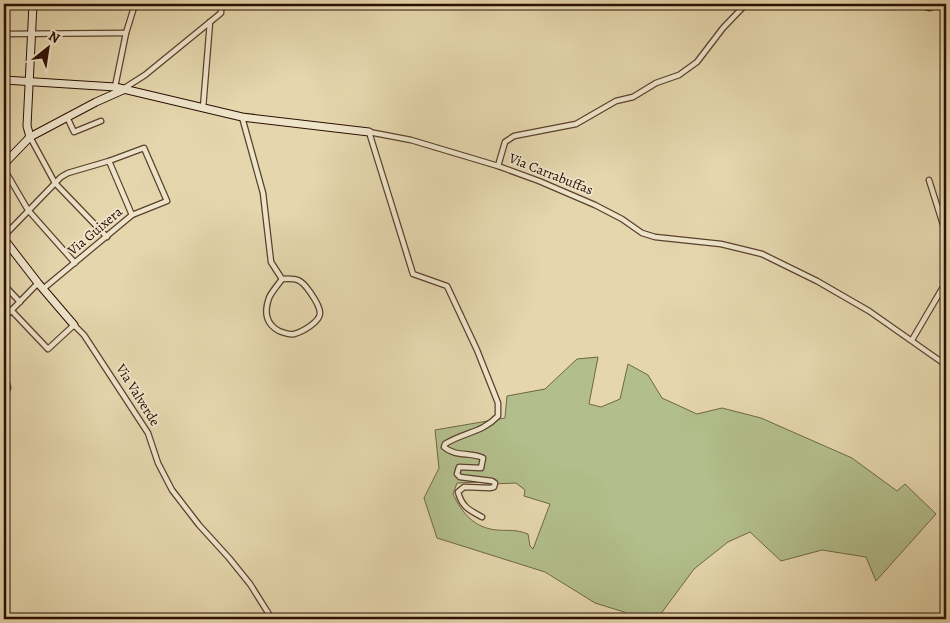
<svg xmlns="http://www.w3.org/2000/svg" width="950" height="623" font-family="Alegreya,serif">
	<rect width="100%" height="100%" fill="#e5d6ad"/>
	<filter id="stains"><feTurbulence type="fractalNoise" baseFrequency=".004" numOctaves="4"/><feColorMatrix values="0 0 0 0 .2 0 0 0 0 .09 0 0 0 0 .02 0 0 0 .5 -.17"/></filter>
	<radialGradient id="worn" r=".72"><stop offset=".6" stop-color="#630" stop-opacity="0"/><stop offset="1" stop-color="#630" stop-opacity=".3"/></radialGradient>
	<!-- green -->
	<path fill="#b2be8b" stroke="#6e6646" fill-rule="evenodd" d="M 598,357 L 589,404 L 601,407 L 620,399 L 628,364 L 648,375 L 662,398 L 697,414 L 722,408 L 761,418 L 852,458 L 897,491 L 905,484 L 936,514 L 876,581 L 866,557 L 822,550 L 781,561 L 750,532 L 728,542 L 694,569 L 657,619 L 632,619 L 624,612 L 595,603 L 545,572 L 437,538 L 424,498 L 439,468 L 435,430 L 505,418 L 507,396 L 545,389 L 577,359 ZM 480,482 L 493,484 L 516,483 L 525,490 L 524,496 L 550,504 L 533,549 L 530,546 L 528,534 C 515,529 510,531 497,530 C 474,528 462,513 453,494 L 457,483 Z"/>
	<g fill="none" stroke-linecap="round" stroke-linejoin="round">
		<defs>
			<g id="street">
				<path d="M 923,4 L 926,7 L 930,8 L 937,4"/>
				<path d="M 4,5 L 135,4"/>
				<path d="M 4,34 L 126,33"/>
				<path d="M 115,87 L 126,33 L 135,4"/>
				<path d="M 123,89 L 145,75 L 221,13 L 221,4"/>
				<path d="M 203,108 L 210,22"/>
				<path d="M 67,117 L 74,132 L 101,121"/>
				<path d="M 242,117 L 263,193 L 271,262 L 282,279"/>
				<path d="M 30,137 L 55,183 L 107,237"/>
				<path d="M 109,161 L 132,215"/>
				<path d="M 498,166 L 505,142 L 514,136 L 576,124 L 616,101 L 633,97 L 656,83 L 679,75 L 697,62 L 723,28 L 746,4"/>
				<path d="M 4,169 L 28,210 L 75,263"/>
				<path d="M 929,180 L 946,234"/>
				<path d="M 4,236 L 61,177 L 68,173 L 109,161 L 144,148 L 167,201 L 132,215 L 43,289"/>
				<path d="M 282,279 C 297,278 301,279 310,292 C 314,298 320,306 320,313 C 320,322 302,332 294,334 C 289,335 284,333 279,331 C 266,324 264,312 269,298 C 272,291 278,285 282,279 Z"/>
				<path d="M 4,285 L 20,302"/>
				<path d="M 11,310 L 48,349 L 74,325 L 84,335 L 148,433 L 158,463 L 172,490 L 199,525 L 229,558 L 250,584 L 272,619"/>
				<path d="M 4,318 L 38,283"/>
				<path d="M 912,340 L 946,282"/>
				<path d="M 4,370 L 8,388 L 4,394"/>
				<path d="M 482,517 C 469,510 462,507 458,492 L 464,487 L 490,488 L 494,487 L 495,483 L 492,481 L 460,477 L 457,474 L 459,467 L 481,468 L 483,458 C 471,452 455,457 444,447 L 445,444 C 464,432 482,433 498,416 L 498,403 L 477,350 L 447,286 L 413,274 L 369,132 L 411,140 L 498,166 L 539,181 L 595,205 L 622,219 L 642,233 L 655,237 L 721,244 L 762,254 L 817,281 L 869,311 L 946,365"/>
			</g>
			<g id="secondary">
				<path d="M 4,80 L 115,87 L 242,117 L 369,132"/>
				<path d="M 30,137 L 27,126 L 33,4"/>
				<path d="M 4,164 L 30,137 L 96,102 L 123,90"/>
				<path d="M 4,239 L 38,283 L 74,325"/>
			</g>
		</defs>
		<!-- street casing -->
		<use href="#street" stroke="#5a402d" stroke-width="7"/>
		<!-- secondary casing -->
		<use href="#secondary" stroke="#2b0e02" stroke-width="9"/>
		<!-- street -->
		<use href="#street" stroke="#eee4ca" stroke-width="4.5"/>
		<!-- secondary -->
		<use href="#secondary" stroke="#eee4ca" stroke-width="7"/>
	</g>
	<g text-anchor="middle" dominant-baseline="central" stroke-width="4" stroke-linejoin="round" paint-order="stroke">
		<!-- street labels -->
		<g font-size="14" fill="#2b0e02" stroke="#eee4ca">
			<text transform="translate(551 174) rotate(22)">Via Carrabuffas</text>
			<text transform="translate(95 231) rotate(-40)">Via Guixera</text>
			<text transform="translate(138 395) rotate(58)">Via Valverde</text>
		</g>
	</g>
	<!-- margin -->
	<rect width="950" height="623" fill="none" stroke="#e5d6ad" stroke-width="20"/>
	<rect x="5" y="5" width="940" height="613" fill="none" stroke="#2b0e02" stroke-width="2.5"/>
	<rect x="10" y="10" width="930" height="603" fill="none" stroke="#2b0e02"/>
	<!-- north arrow -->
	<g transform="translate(48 48) rotate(30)" stroke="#eee4ca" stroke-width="4" paint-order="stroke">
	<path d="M0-4L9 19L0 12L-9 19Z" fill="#2b0e02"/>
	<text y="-8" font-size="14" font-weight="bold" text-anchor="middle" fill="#2b0e02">N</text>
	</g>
	<rect width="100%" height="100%" filter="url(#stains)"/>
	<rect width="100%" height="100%" fill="url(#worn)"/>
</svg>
